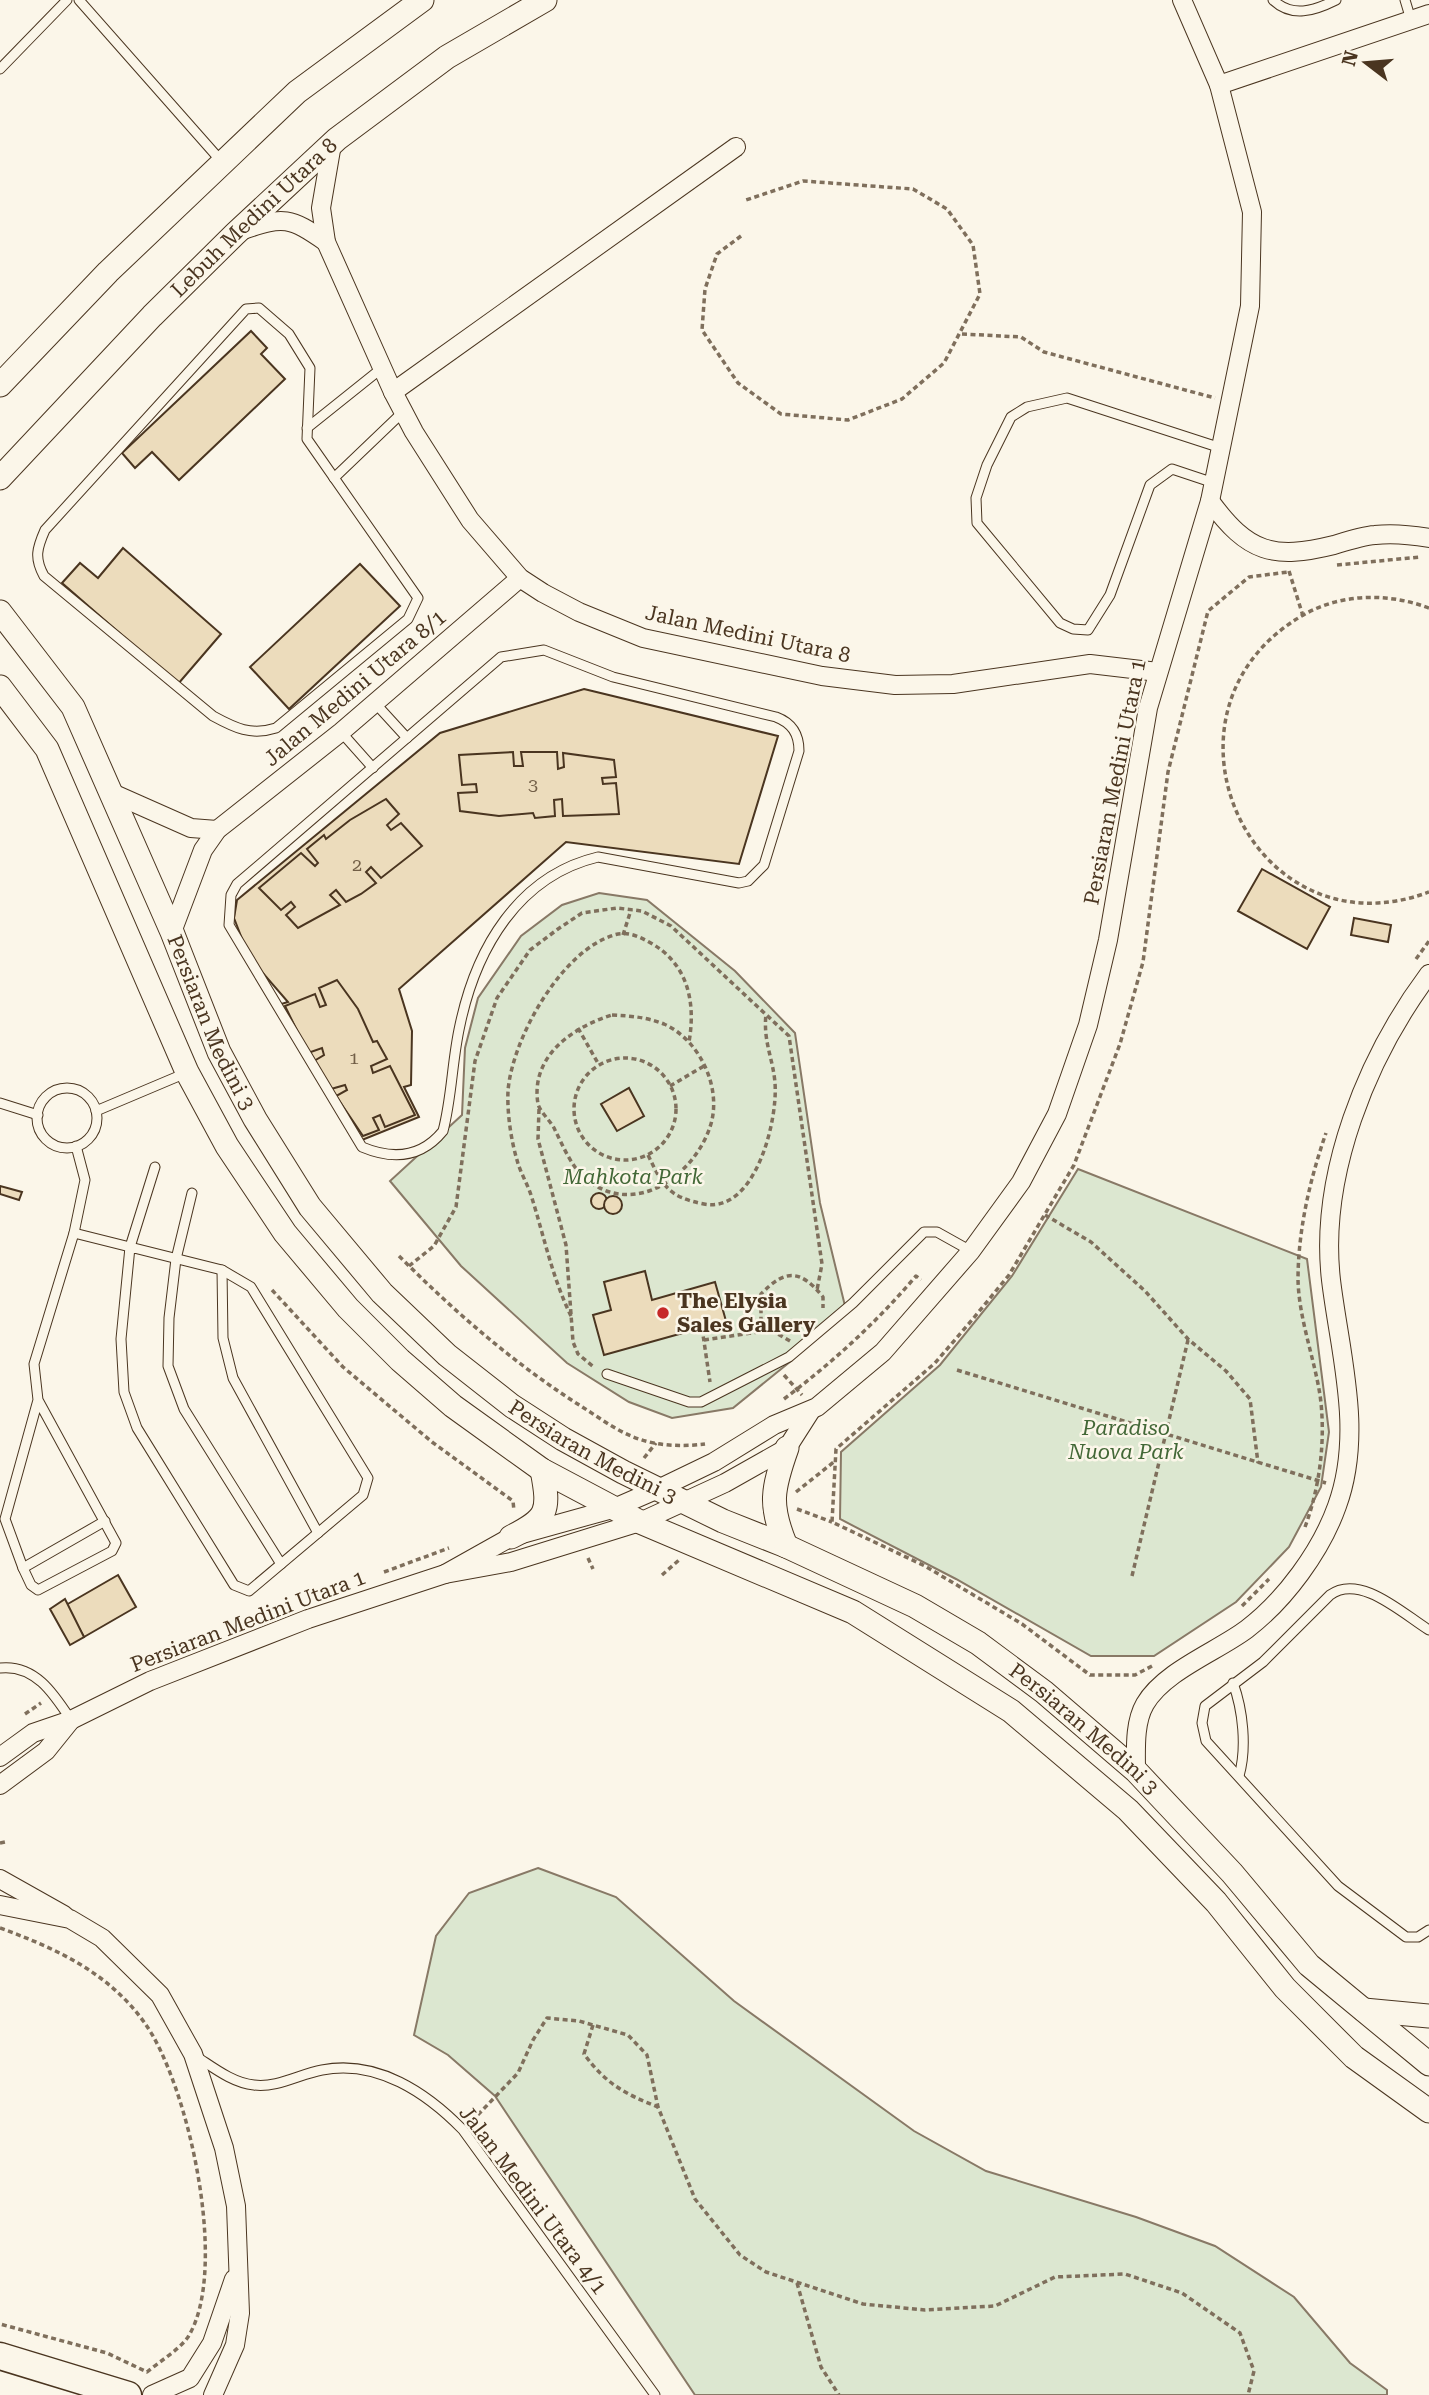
<svg xmlns="http://www.w3.org/2000/svg" width="1429" height="2395" font-family="'Roboto Serif',serif">
	<rect width="100%" height="100%" fill="#fbf6e9"/>
	<!-- green -->
	<g fill="#dce7d0" stroke="#887966" stroke-width="2">
		<path d="M 599,893 L 647,900 L 735,971 L 795,1033 L 820,1203 L 845,1306 L 791,1361 L 733,1408 L 672,1418 L 629,1402 L 567,1363 L 461,1266 L 390,1181 L 462,1115 L 465,1048 L 478,998 L 521,936 L 562,905 Z"/>
		<path d="M 1078,1169 L 1307,1259 L 1329,1432 L 1321,1487 L 1289,1547 L 1236,1602 L 1154,1656 L 1091,1656 L 956,1579 L 840,1519 L 841,1452 L 940,1365 L 1012,1276 Z"/>
		<path d="M 538,1868 L 616,1897 L 734,2001 L 914,2131 L 986,2171 L 1136,2217 L 1215,2246 L 1294,2297 L 1350,2363 L 1387,2390 L 1387,2395 L 695,2395 L 495,2096 L 448,2055 L 414,2035 L 436,1936 L 469,1893 Z"/>
	</g>
	<!-- building -->
	<g fill="#ecdcbc" stroke="#4a3520" stroke-width="2">
		<path d="M 251,331 L 267,348 L 261,354 L 285,379 L 179,480 L 152,452 L 135,468 L 122,453 Z"/>
		<path d="M 123,548 L 221,634 L 178,684 L 62,583 L 80,563 L 98,578 Z"/>
		<path d="M 360,564 L 400,606 L 289,709 L 250,667 Z"/>
		<path d="M 584,689 L 778,736 L 739,864 L 566,842 L 399,989 L 412,1031 L 411,1085 L 404,1087 L 419,1117 L 362,1140 L 281,1004 L 288,1002 L 249,957 L 234,918 L 237,900 L 440,733 Z"/>
		<path d="M 513,752 L 514,766 L 523,766 L 521,752 L 557,752 L 558,769 L 564,767 L 563,753 L 614,760 L 616,777 L 602,778 L 603,784 L 616,783 L 619,814 L 563,816 L 562,799 L 554,800 L 555,816 L 535,818 L 533,813 L 499,816 L 460,811 L 458,793 L 477,792 L 476,784 L 462,785 L 459,755 Z"/>
		<path d="M 386,799 L 399,814 L 387,825 L 391,830 L 401,823 L 422,846 L 381,878 L 371,867 L 366,872 L 376,883 L 361,894 L 346,902 L 336,890 L 330,895 L 340,905 L 298,928 L 286,915 L 295,907 L 291,902 L 281,910 L 259,888 L 301,853 L 315,866 L 318,863 L 307,849 L 324,835 L 326,839 L 350,820 Z"/>
		<path d="M 1262,869 L 1330,907 L 1307,949 L 1238,911 Z"/>
		<path d="M 1354,918 L 1391,925 L 1388,942 L 1351,935 Z"/>
		<path d="M 337,980 L 358,1009 L 373,1042 L 377,1041 L 387,1059 L 371,1066 L 373,1073 L 390,1066 L 415,1115 L 385,1127 L 380,1115 L 373,1118 L 379,1130 L 363,1136 L 336,1096 L 347,1090 L 345,1085 L 331,1089 L 314,1061 L 324,1055 L 322,1048 L 308,1053 L 285,1006 L 315,994 L 320,1007 L 326,1005 L 319,988 Z"/>
		<path d="M 629,1088 L 644,1116 L 617,1131 L 601,1104 Z"/>
		<path d="M 0,1186 L 22,1192 L 19,1200 L 0,1194 Z"/>
		<circle cx="599" cy="1201" r="8"/>
		<circle cx="613" cy="1205" r="9"/>
		<path d="M 645,1271 L 652,1300 L 715,1282 L 726,1321 L 604,1355 L 593,1315 L 611,1310 L 604,1282 Z"/>
		<path d="M 118,1575 L 136,1607 L 84,1637 L 66,1605 Z"/>
		<path d="M 65,1599 L 84,1637 L 70,1645 L 50,1609 Z"/>
	</g>
	<g fill="none" stroke-linecap="round" stroke-linejoin="round">
		<defs>
			<g id="service">
				<path d="M 79,0 L 222,162"/>
				<path d="M 1273,0 C 1292,18 1314,11 1336,0"/>
				<path d="M 1405,0 L 1411,20"/>
				<path d="M 0,69 L 67,0"/>
				<path d="M 259,308 L 289,334 L 310,368 L 307,439 L 418,598 L 408,619 L 276,728 C 251,736 235,728 213,716 L 44,576 C 34,558 37,548 45,530 L 246,309 Z"/>
				<path d="M 307,428 L 382,368"/>
				<path d="M 334,478 L 403,412"/>
				<path d="M 1214,483 L 1172,469 L 1150,485 L 1110,595 L 1088,630 L 1073,629 L 1060,623 L 977,523 L 976,498 L 987,465 L 1011,417 L 1027,407 L 1067,398 L 1221,448"/>
				<path d="M 544,650 L 613,677 L 776,717 C 792,723 799,734 799,751 L 764,865 L 748,881 L 739,883 L 598,857 C 518,876 476,949 460,1025 C 452,1060 452,1097 443,1131 C 421,1158 393,1160 362,1147 L 229,925 L 231,895 L 237,884 L 501,657 Z"/>
				<path d="M 375,703 L 407,738"/>
				<path d="M 341,732 L 373,768"/>
				<circle cx="67" cy="1118" r="30"/>
				<path d="M 0,1103 L 38,1115"/>
				<path d="M 96,1111 L 186,1073"/>
				<path d="M 192,1193 L 176,1259 L 169,1318 L 168,1366 L 184,1409 L 281,1564"/>
				<path d="M 74,1233 L 130,1247 L 155,1167"/>
				<path d="M 130,1247 L 222,1270 L 251,1287 L 368,1478 L 363,1495 L 249,1591 L 234,1585 L 137,1428 L 124,1392 L 121,1339 Z"/>
				<path d="M 222,1270 L 223,1338 L 233,1378 L 318,1533"/>
				<path d="M 607,1374 L 689,1402 L 701,1402 L 789,1357 L 853,1303 L 924,1232 L 937,1232 L 971,1251"/>
				<path d="M 38,1400 L 5,1519 L 23,1568 L 31,1585 L 38,1590 L 112,1551 L 116,1543 L 38,1400 L 34,1364 L 74,1233 L 85,1180 L 76,1146"/>
				<path d="M 23,1568 L 105,1521"/>
				<path d="M 1429,1630 C 1403,1614 1360,1573 1330,1595 L 1263,1662 L 1205,1706 L 1202,1723 L 1206,1741 L 1338,1886 L 1406,1937 L 1418,1937 L 1429,1930"/>
				<path d="M 0,1668 C 35,1664 54,1694 71,1720"/>
				<path d="M 1233,1683 C 1243,1710 1247,1748 1239,1776"/>
				<path d="M 197,2057 C 214,2068 233,2083 254,2085 C 277,2088 300,2074 322,2070 C 377,2059 427,2093 463,2130 L 655,2395"/>
			</g>
			<g id="minor">
				<path d="M 1219,85 L 1429,14"/>
				<path d="M 332,144 L 321,208 L 326,242 L 393,392 L 414,432 L 470,520 L 520,578 L 543,593 L 579,612 L 643,638 L 822,676 L 895,685 L 953,684 L 1090,664 L 1158,672"/>
				<path d="M 243,230 C 284,216 290,217 326,242"/>
				<path d="M 393,392 L 736,147"/>
				<path d="M 1210,501 C 1248,553 1273,560 1334,545 C 1347,541 1362,536 1375,535 C 1392,533 1412,535 1429,538"/>
				<path d="M 112,793 L 191,828 L 217,830"/>
				<path d="M 172,932 L 203,850 L 217,830 L 341,732 L 520,578"/>
				<path d="M 445,1574 L 511,1537 L 612,1509 L 658,1489 L 714,1462 L 774,1425 L 817,1407 L 883,1352 L 971,1251 L 1021,1182 L 1057,1114 L 1088,1025 L 1108,940 L 1148,708 L 1210,501 L 1250,306 L 1252,212 L 1219,85 L 1182,0"/>
				<path d="M 0,1757 L 33,1733 L 71,1720 L 150,1681 L 308,1619 L 445,1574 L 511,1562 L 640,1522 L 725,1483 L 787,1448 L 810,1412"/>
				<path d="M 1136,1771 C 1136,1750 1134,1723 1145,1704 C 1164,1671 1218,1651 1247,1629 C 1285,1600 1321,1551 1337,1506 C 1364,1432 1340,1355 1331,1280 C 1319,1175 1367,1057 1429,974"/>
				<path d="M 0,1785 L 46,1751 L 71,1720"/>
				<path d="M 0,1879 L 64,1915"/>
				<path d="M 0,1905 L 70,1919 L 102,1938 L 160,1995 L 193,2054 L 224,2148 L 236,2206 L 240,2313 L 235,2345 L 213,2395"/>
				<path d="M 152,2395 L 190,2378 L 212,2343 L 234,2279"/>
			</g>
			<g id="tertiary">
				<path d="M 0,385 L 108,272 L 297,92 L 422,0"/>
				<path id="s1" d="M 0,478 L 152,316 L 235,234 L 337,139 L 447,57 L 545,0"/>
				<path id="s2" d="M 0,612 L 73,707 L 172,932 L 219,1052 L 255,1119 L 310,1207 L 382,1293 L 447,1355 L 512,1406 L 563,1439 L 623,1472 L 723,1521 L 786,1546 L 915,1606 L 978,1643 L 1044,1692 L 1136,1771 L 1232,1873 L 1309,1965 L 1429,2064"/>
				<path d="M 0,687 L 47,749 L 187,1072 L 227,1146 L 285,1233 L 348,1308 L 400,1360 L 453,1406 L 542,1470 L 640,1522 L 853,1612 L 1011,1711 L 1128,1810 L 1216,1902 L 1285,1988 L 1354,2057 L 1429,2111"/>
				<path d="M 511,1537 C 548,1518 550,1512 542,1470"/>
				<path d="M 786,1546 C 769,1505 772,1490 787,1448"/>
				<path d="M 1364,2010 L 1429,2016"/>
			</g>
			<path id="secondary" d="M 0,2356 L 128,2395"/>
		</defs>
		<!-- service casing -->
		<use href="#service" stroke="#4a3520" stroke-width="11"/>
		<!-- minor casing -->
		<use href="#minor" stroke="#4a3520" stroke-width="20"/>
		<!-- tertiary casing -->
		<use href="#tertiary" stroke="#4a3520" stroke-width="25"/>
		<!-- secondary casing -->
		<use href="#secondary" stroke="#4a3520" stroke-width="29"/>
		<!-- path -->
		<g stroke="#7f6f5c" stroke-width="3.5" stroke-dasharray="5 3.5" stroke-linecap="butt">
			<path d="M 741,236 L 717,254 L 705,289 L 702,330 L 738,383 L 781,414 L 848,420 L 902,399 L 944,363 L 980,294 L 973,245 L 947,209 L 913,189 L 803,181 L 743,201"/>
			<path d="M 962,334 L 1021,337 L 1044,352 L 1215,398"/>
			<path d="M 1337,565 L 1420,557"/>
			<path d="M 1289,571 L 1303,616"/>
			<path d="M 1429,608 C 1389,593 1343,593 1305,614 C 1138,708 1250,959 1429,892"/>
			<path d="M 623,935 L 631,910"/>
			<path d="M 1416,959 L 1429,941"/>
			<path d="M 612,1015 C 631,1016 646,1017 664,1024 C 700,1040 723,1089 710,1127 C 694,1175 635,1219 586,1179 C 572,1168 563,1146 555,1130 C 551,1121 540,1112 538,1104 C 530,1056 573,1027 612,1015 Z"/>
			<path d="M 578,1028 L 599,1065"/>
			<circle cx="625" cy="1109" r="51"/>
			<path d="M 670,1086 L 704,1066"/>
			<path d="M 539,1109 L 538,1139 L 566,1245 L 573,1342 L 578,1354 L 595,1368"/>
			<path d="M 648,1155 C 663,1186 668,1197 704,1204 C 755,1214 778,1121 775,1083 C 773,1058 763,1042 766,1014"/>
			<path d="M 1045,1215 L 1091,1242 L 1145,1291 L 1188,1339 L 1226,1371 L 1250,1399 L 1258,1463"/>
			<path d="M 399,1256 C 455,1312 510,1360 576,1403 C 594,1414 612,1428 631,1436 C 654,1446 681,1447 705,1444"/>
			<path d="M 409,1266 L 434,1246 L 456,1207 L 475,1061 L 497,998 L 530,950 L 558,929 L 582,913 L 617,908 L 642,911 L 671,926 L 789,1036 L 822,1264 L 817,1290"/>
			<path d="M 272,1290 L 343,1367 L 432,1442 L 513,1501 L 514,1511"/>
			<path d="M 571,1316 C 552,1277 544,1236 531,1195 C 527,1183 520,1172 517,1160 C 511,1140 507,1113 508,1091 C 512,1039 561,951 614,935 C 627,931 638,936 649,942 C 688,963 696,1002 689,1042"/>
			<path d="M 702,1328 L 710,1382"/>
			<path d="M 704,1340 L 771,1330"/>
			<path d="M 790,1341 L 771,1330 L 761,1319 L 761,1294 C 786,1268 801,1270 823,1297 L 823,1308"/>
			<path d="M 957,1370 L 1326,1483"/>
			<path d="M 784,1375 L 802,1395"/>
			<path d="M 784,1399 C 833,1362 876,1323 916,1276 L 921,1280"/>
			<path d="M 644,1458 L 656,1443"/>
			<path d="M 796,1492 L 835,1461"/>
			<path d="M 797,1509 L 832,1522"/>
			<path d="M 1305,1527 C 1320,1487 1326,1438 1320,1395 C 1314,1357 1299,1319 1298,1280 C 1298,1230 1310,1179 1326,1133"/>
			<path d="M 588,1558 L 593,1569"/>
			<path d="M 384,1572 L 449,1548"/>
			<path d="M 662,1575 L 679,1560"/>
			<path d="M 1132,1576 L 1188,1340"/>
			<path d="M 1242,1606 L 1269,1579"/>
			<path d="M 141,1662 L 193,1642"/>
			<path d="M 1152,1666 L 1135,1675 L 1090,1675 L 1022,1624 L 925,1566 L 832,1522 L 836,1449 L 935,1363 L 972,1320 L 1009,1275 L 1074,1165 L 1120,1044 L 1143,962 L 1168,772 L 1208,611 L 1249,577 L 1288,572"/>
			<path d="M 25,1714 L 41,1703"/>
			<path d="M 0,1843 L 5,1842"/>
			<path d="M 0,1928 C 55,1948 108,1972 144,2022 C 188,2082 230,2270 188,2337 C 179,2350 160,2361 147,2372 L 107,2353 L 0,2324"/>
			<path d="M 593,2025 L 584,2054 C 606,2084 625,2094 658,2107"/>
			<path d="M 472,2121 L 518,2073 L 533,2040 L 547,2018 L 579,2021 L 628,2035 L 647,2055 L 658,2107 L 695,2199 L 740,2255 L 766,2272 L 863,2304 L 925,2310 L 995,2306 L 1055,2277 L 1125,2274 L 1182,2293 L 1240,2333 L 1254,2371 L 1248,2395"/>
			<path d="M 797,2283 L 821,2367 L 839,2395"/>
		</g>
		<!-- service -->
		<use href="#service" stroke="#fbf6e9" stroke-width="9"/>
		<!-- minor -->
		<use href="#minor" stroke="#fbf6e9" stroke-width="18"/>
		<!-- tertiary -->
		<use href="#tertiary" stroke="#fbf6e9" stroke-width="23"/>
		<!-- secondary -->
		<use href="#secondary" stroke="#fbf6e9" stroke-width="26"/>
	</g>
	<!-- markers -->
	<circle fill="#c62828" stroke="#fbf6e9" stroke-width="2.5" cx="663" cy="1313" r="7"/>
	<g text-anchor="middle" dominant-baseline="central" stroke-width="5" stroke-linejoin="round" paint-order="stroke">
		<!-- number labels -->
		<g font-size="18" fill="#725f47">
			<text x="533" y="784">3</text>
			<text x="357" y="864">2</text>
			<text x="354" y="1057">1</text>
		</g>
		<!-- street labels -->
		<g font-size="21" fill="#4a3520" stroke="#fbf6e9">
			<text stroke="none"><textPath href="#s1" startOffset="364">Lebuh Medini Utara 8</textPath></text>
			<text transform="translate(748 634) rotate(12)">Jalan Medini Utara 8</text>
			<text transform="translate(355 688) rotate(-40)">Jalan Medini Utara 8/1</text>
			<text transform="translate(1115 782) rotate(-79)">Persiaran Medini Utara 1</text>
			<text stroke="none"><textPath href="#s2" startOffset="464">Persiaran Medini 3</textPath></text>
			<text stroke="none"><textPath href="#s2" startOffset="1052">Persiaran Medini 3</textPath></text>
			<text transform="translate(248 1621) rotate(-21)">Persiaran Medini Utara 1</text>
			<text stroke="none"><textPath href="#s2" startOffset="1619">Persiaran Medini 3</textPath></text>
			<text transform="translate(533 2200) rotate(53)">Jalan Medini Utara 4/1</text>
		</g>
		<!-- park labels -->
		<g font-size="21" font-style="italic" fill="#436837" stroke="#fbf6e9">
			<text x="633" y="1177">Mahkota Park</text>
			<text x="1126" y="1428">Paradiso<tspan x="1126" dy="24">Nuova Park</tspan></text>
		</g>
		<!-- poi labels -->
		<g font-size="21" font-weight="bold" fill="#4a3520" stroke="#fbf6e9" text-anchor="start">
			<text x="677" y="1301">The Elysia<tspan x="677" dy="24">Sales Gallery</tspan></text>
		</g>
	</g>
	<!-- north arrow -->
	<g transform="translate(1366 63) rotate(286)" stroke="#fbf6e9" stroke-width="5" paint-order="stroke">
	<path d="M0-5L12 26L0 18L-12 26Z" fill="#4a3520"/>
	<text y="-10" font-size="19" font-weight="bold" text-anchor="middle" fill="#4a3520">N</text>
	</g>
</svg>
